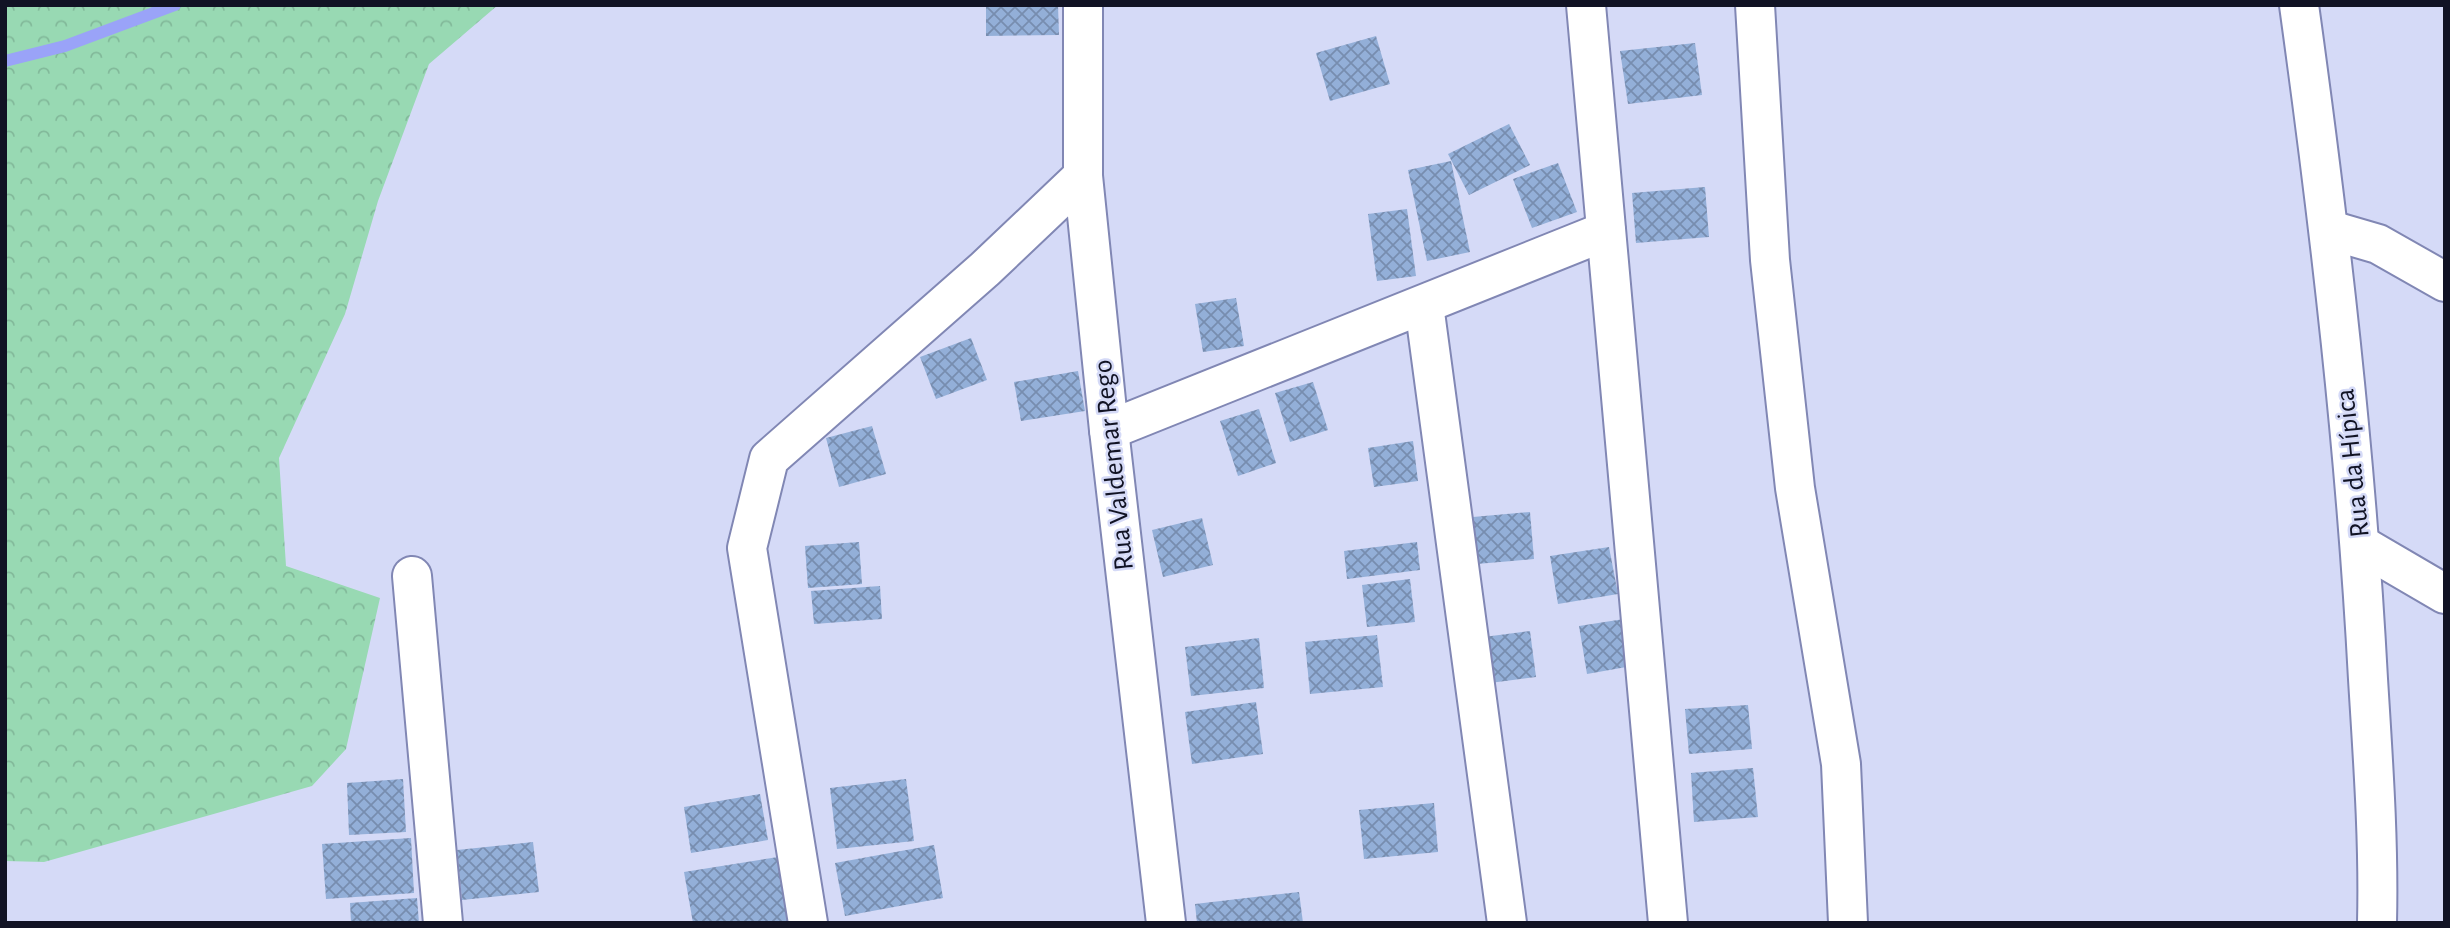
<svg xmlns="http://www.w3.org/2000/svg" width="2450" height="928" font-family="'Alegreya Sans',sans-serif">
	<defs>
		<pattern id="forest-crowns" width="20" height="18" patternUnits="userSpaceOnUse" patternTransform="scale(1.75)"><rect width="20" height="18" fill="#98d9b3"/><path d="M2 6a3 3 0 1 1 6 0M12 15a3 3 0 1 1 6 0" fill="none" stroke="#82b99a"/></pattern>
		<pattern id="building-cross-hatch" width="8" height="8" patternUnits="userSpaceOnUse" patternTransform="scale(1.75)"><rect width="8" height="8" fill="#93afd8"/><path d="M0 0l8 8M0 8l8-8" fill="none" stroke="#778daf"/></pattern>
	</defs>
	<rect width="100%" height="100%" fill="#d5daf7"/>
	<!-- forest -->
	<path fill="url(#forest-crowns)" d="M 5,5 L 498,5 L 429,64 L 378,201 L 345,314 L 279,458 L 286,566 L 380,598 L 346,749 L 312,786 L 44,862 L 5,861 Z"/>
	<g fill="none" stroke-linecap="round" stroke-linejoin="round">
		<!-- stream -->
		<path stroke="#9aa3f8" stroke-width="12" d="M 5,61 L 65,46 L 175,5"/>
	</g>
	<!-- building -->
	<g fill="url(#building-cross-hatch)">
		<path d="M 986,5 L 1058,5 L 1059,35 L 986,36 Z"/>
		<path d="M 1376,36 L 1390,84 L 1330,101 L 1316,53 Z"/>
		<path d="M 1695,43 L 1702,95 L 1628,104 L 1620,51 Z"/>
		<path d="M 1509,124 L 1530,165 L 1469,195 L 1448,154 Z"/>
		<path d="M 1451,161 L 1470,252 L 1427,261 L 1408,170 Z"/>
		<path d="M 1558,163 L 1577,212 L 1532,228 L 1513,179 Z"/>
		<path d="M 1705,187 L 1709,237 L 1636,243 L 1632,193 Z"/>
		<path d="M 1407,209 L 1416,276 L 1377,281 L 1368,214 Z"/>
		<path d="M 1236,298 L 1244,346 L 1203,352 L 1195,304 Z"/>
		<path d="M 971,338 L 987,380 L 936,399 L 920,357 Z"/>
		<path d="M 1078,371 L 1085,411 L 1021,421 L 1014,382 Z"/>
		<path d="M 1313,382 L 1328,430 L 1290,442 L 1275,393 Z"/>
		<path d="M 1259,409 L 1276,463 L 1238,476 L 1220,421 Z"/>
		<path d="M 872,426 L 886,474 L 839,487 L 826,438 Z"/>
		<path d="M 1413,441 L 1418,481 L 1374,487 L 1368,448 Z"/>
		<path d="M 1530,512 L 1534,559 L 1477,564 L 1473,517 Z"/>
		<path d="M 1202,518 L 1213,565 L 1163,577 L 1152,530 Z"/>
		<path d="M 859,542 L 862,584 L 808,588 L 805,546 Z"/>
		<path d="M 1417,542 L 1420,570 L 1347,579 L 1344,551 Z"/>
		<path d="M 1609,547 L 1618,594 L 1558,604 L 1550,556 Z"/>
		<path d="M 1410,579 L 1415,622 L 1367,627 L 1362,585 Z"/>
		<path d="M 880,586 L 882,619 L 814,624 L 811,591 Z"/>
		<path d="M 1624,619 L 1632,666 L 1587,674 L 1579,626 Z"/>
		<path d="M 1530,631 L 1536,677 L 1490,683 L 1484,637 Z"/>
		<path d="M 1377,635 L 1383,687 L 1310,694 L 1305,642 Z"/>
		<path d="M 1259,638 L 1264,688 L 1191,696 L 1185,647 Z"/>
		<path d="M 1256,702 L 1263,754 L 1192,764 L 1185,712 Z"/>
		<path d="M 1748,705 L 1752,749 L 1689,754 L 1685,709 Z"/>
		<path d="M 1753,768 L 1758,817 L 1694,822 L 1691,773 Z"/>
		<path d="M 403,779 L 406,832 L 349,835 L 347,783 Z"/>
		<path d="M 906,779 L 914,841 L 837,849 L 830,788 Z"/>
		<path d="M 760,794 L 768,840 L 691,853 L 684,807 Z"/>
		<path d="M 1434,803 L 1438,852 L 1364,859 L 1359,810 Z"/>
		<path d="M 411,838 L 414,893 L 326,899 L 322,844 Z"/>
		<path d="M 533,842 L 539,892 L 462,900 L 457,850 Z"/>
		<path d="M 934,845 L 943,898 L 845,916 L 835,863 Z"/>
		<path d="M 778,857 L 788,923 L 693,923 L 684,872 Z"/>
		<path d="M 1299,892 L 1303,923 L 1197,923 L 1195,904 Z"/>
		<path d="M 417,898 L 419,923 L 351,923 L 350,903 Z"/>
	</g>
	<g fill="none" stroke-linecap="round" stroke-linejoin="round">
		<defs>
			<g id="minor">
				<path d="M 1083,5 L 1083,176 L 1109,430 L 1166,923"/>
				<path d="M 1586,5 L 1668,923"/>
				<path d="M 1755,5 L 1770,260 L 1795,488 L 1841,764 L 1848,923"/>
				<path d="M 2299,5 C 2330,229 2356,453 2368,679 C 2373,760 2379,842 2377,923"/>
				<path d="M 2330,230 L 2378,244 L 2445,282"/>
				<path d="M 1424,305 L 1507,923"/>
				<path d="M 1109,430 L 1606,231"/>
				<path d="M 2361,545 L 2445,594"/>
				<path d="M 412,576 L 443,923"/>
				<path d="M 808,923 L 747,548 L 769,459 L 985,269 L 1083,176"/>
			</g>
		</defs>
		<!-- minor casing -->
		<use href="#minor" stroke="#8187b4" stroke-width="42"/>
		<!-- minor -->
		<use href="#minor" stroke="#fff" stroke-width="38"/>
	</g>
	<g text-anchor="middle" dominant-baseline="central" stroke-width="5" stroke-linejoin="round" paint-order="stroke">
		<!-- street labels -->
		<g font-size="28" fill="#111324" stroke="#d5daf7">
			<text transform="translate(2353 463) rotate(-96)">Rua da Hípica</text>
			<text transform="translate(1114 465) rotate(-96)">Rua Valdemar Rego</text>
		</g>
	</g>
	<!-- border -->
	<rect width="2450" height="928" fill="none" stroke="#111324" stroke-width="14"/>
</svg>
